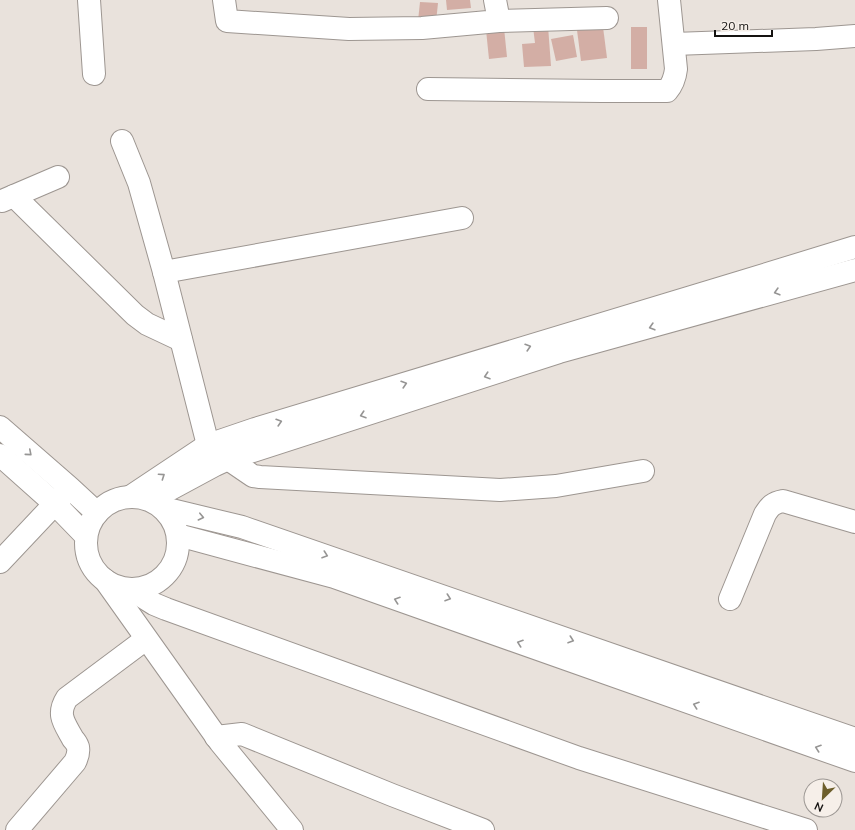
<svg xmlns="http://www.w3.org/2000/svg" width="855" height="830" font-family="Mulish,sans-serif">
	<rect width="100%" height="100%" fill="#e9e2dc"/>
	<!-- building -->
	<g fill="#d3aea5">
		<path d="M 446,0 L 470,0 L 471,8 L 447,10 Z"/>
		<path d="M 420,2 L 438,3 L 436,22 L 418,21 Z"/>
		<path d="M 548,26 L 551,66 L 524,67 L 522,44 L 535,43 L 533,27 Z"/>
		<path d="M 603,27 L 607,58 L 581,61 L 577,30 Z"/>
		<rect x="631" y="27" width="16" height="42"/>
		<path d="M 504,28 L 507,57 L 489,59 L 486,30 Z"/>
		<path d="M 573,35 L 577,57 L 556,61 L 551,39 Z"/>
	</g>
	<g fill="none" stroke-linecap="round" stroke-linejoin="round">
		<defs>
			<g id="minor">
				<path d="M 89,0 L 94,74"/>
				<path d="M 224,0 L 227,21 L 349,29 L 422,28 L 499,21 L 495,0"/>
				<path d="M 499,21 L 607,18"/>
				<path d="M 674,44 L 816,39 L 855,36"/>
				<path d="M 428,89 L 602,91 L 667,91 C 673,84 675,78 676,69 L 669,0"/>
				<path d="M 122,141 L 139,183 L 164,272 L 208,445"/>
				<path d="M 14,196 L 135,315 L 147,324 L 181,340"/>
				<path d="M 2,201 L 58,177"/>
				<path d="M 164,272 L 462,218"/>
				<path d="M 0,427 L 70,488 L 97,513"/>
				<path d="M 0,455 L 55,504 L 86,536"/>
				<path d="M 228,459 L 253,476 L 260,477 L 500,490 L 556,486 L 643,471"/>
				<circle cx="132" cy="543" r="46"/>
				<path d="M 130,497 L 208,445 L 255,429 L 741,282 L 855,247"/>
				<path d="M 150,500 L 215,465 L 228,459 L 559,352 L 855,270"/>
				<path d="M 163,508 L 242,527 L 855,739"/>
				<path d="M 178,535 L 334,577 L 855,761"/>
				<path d="M 0,562 L 65,493"/>
				<path d="M 105,580 L 220,742 L 292,830"/>
				<path d="M 130,589 L 154,604 L 166,609 L 579,758 L 806,830"/>
				<path d="M 730,599 L 765,514 C 770,506 773,503 783,501 L 855,522"/>
				<path d="M 216,737 L 242,734 L 392,795 L 483,830"/>
				<path d="M 17,830 L 75,762 C 77,758 79,752 78,747 C 77,744 75,741 73,739 C 65,724 56,715 67,698 L 146,639"/>
			</g>
		</defs>
		<!-- minor casing -->
		<use href="#minor" stroke="#9d9691" stroke-width="24"/>
		<!-- minor -->
		<use href="#minor" stroke="#fff" stroke-width="22"/>
	</g>
	<!-- one-way arrows -->
	<defs><path id="oneway-chevron" d="M-2-3.5L2.5 0L-2 3.5" fill="none" stroke-width="1.6" stroke-linecap="round" stroke-linejoin="round"/></defs>
	<g stroke="#969594">
		<use href="#oneway-chevron" transform="translate(777 292) rotate(164)"/>
		<use href="#oneway-chevron" transform="translate(652 327) rotate(164)"/>
		<use href="#oneway-chevron" transform="translate(528 347) rotate(-17)"/>
		<use href="#oneway-chevron" transform="translate(487 376) rotate(162)"/>
		<use href="#oneway-chevron" transform="translate(404 384) rotate(-17)"/>
		<use href="#oneway-chevron" transform="translate(363 415) rotate(162)"/>
		<use href="#oneway-chevron" transform="translate(279 422) rotate(-17)"/>
		<use href="#oneway-chevron" transform="translate(29 453) rotate(41)"/>
		<use href="#oneway-chevron" transform="translate(162 476) rotate(-34)"/>
		<use href="#oneway-chevron" transform="translate(201 517) rotate(13)"/>
		<use href="#oneway-chevron" transform="translate(325 555) rotate(19)"/>
		<use href="#oneway-chevron" transform="translate(448 598) rotate(19)"/>
		<use href="#oneway-chevron" transform="translate(397 600) rotate(-161)"/>
		<use href="#oneway-chevron" transform="translate(571 640) rotate(19)"/>
		<use href="#oneway-chevron" transform="translate(520 643) rotate(-161)"/>
		<use href="#oneway-chevron" transform="translate(696 705) rotate(-161)"/>
		<use href="#oneway-chevron" transform="translate(818 748) rotate(-161)"/>
	</g>
	<!-- north arrow -->
	<g transform="translate(823 798) rotate(205)"><circle r="19" fill="#f6efe9" stroke="#9c9793"/>
	<path d="M0-3L7 15L0 10L-7 15Z" fill="#6d5e2b"/>
	<text y="-6" font-size="11" font-weight="bold" text-anchor="middle" fill="#151311">N</text>
	</g>
	<!-- scale -->
	<path d="M715 30v6h57v-6" fill="none" stroke="#151311" stroke-width="2"/>
	<text x="721" y="30" font-size="12" fill="#151311" stroke="#f6efe9" stroke-width="3" paint-order="stroke">20 m</text>
</svg>
